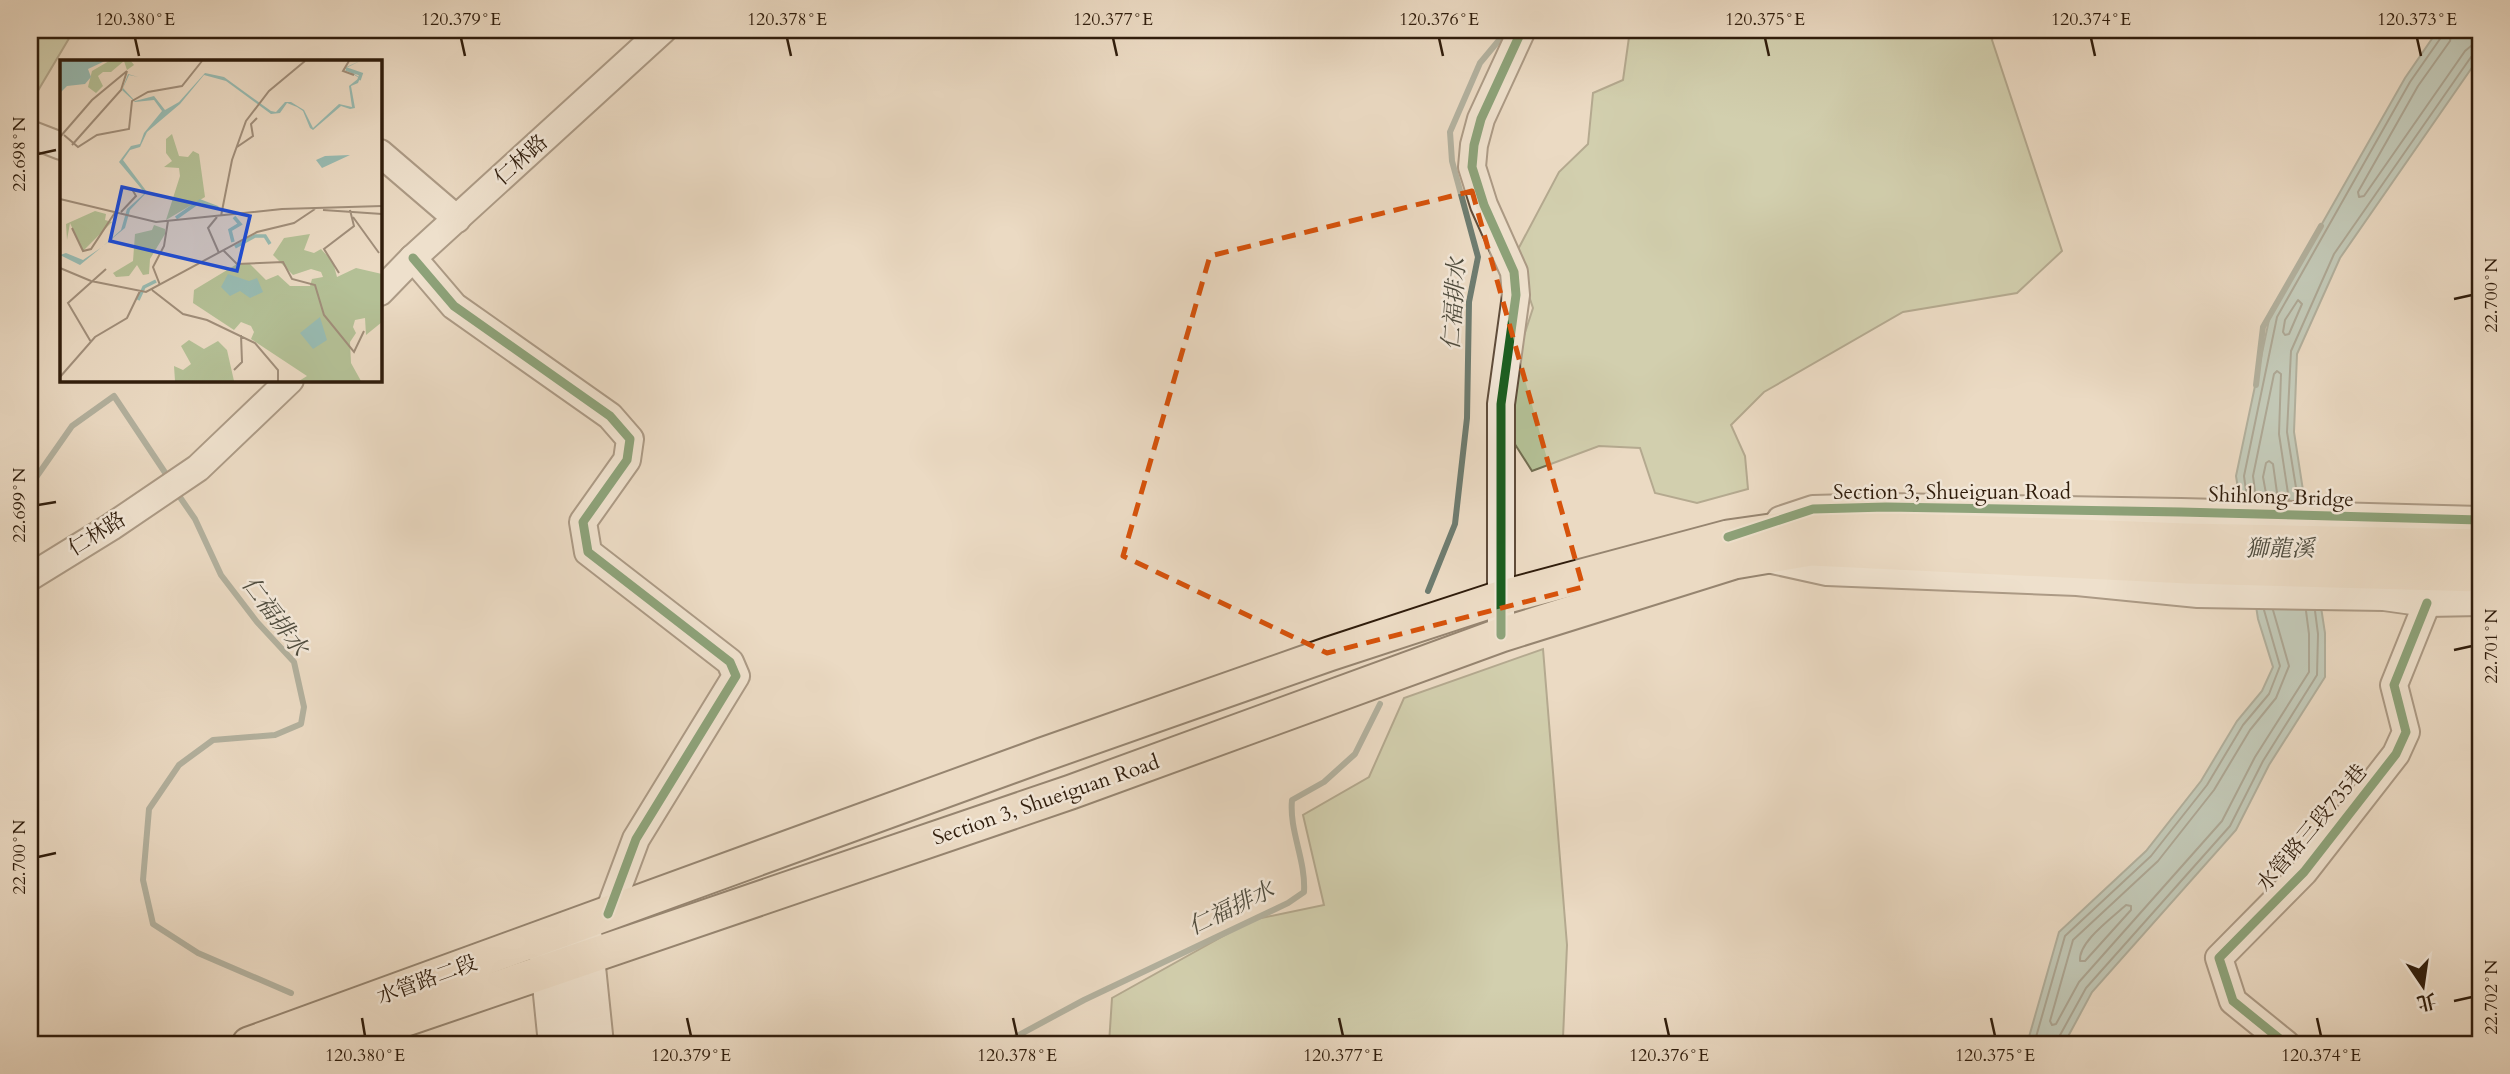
<svg xmlns="http://www.w3.org/2000/svg" width="2510" height="1074" font-family="Cardo,'Noto Serif TC',serif">
	<rect width="100%" height="100%" fill="#ebdac3"/>
	<filter id="stains"><feTurbulence type="fractalNoise" baseFrequency=".00286" numOctaves="4"/><feColorMatrix values="0 0 0 0 .2 0 0 0 0 .09 0 0 0 0 .02 0 0 0 .5 -.17"/></filter>
	<radialGradient id="worn" r=".72"><stop offset=".6" stop-color="#630" stop-opacity="0"/><stop offset="1" stop-color="#630" stop-opacity=".3"/></radialGradient>
	<!-- green -->
	<g fill="#b4c096" stroke="#726e51" stroke-width="2">
		<path d="M 30,30 L 74,30 L 30,104 Z"/>
		<path d="M 1630,30 L 1994,30 L 1992,40 L 2062,251 L 2017,293 L 1903,312 L 1764,392 L 1731,425 L 1745,456 L 1748,489 L 1697,503 L 1655,493 L 1640,448 L 1599,446 L 1532,471 L 1511,438 L 1512,373 L 1533,308 L 1515,255 L 1559,172 L 1588,144 L 1593,93 L 1623,80 Z"/>
		<path d="M 1543,649 L 1567,945 L 1563,1038 L 1560,1044 L 1109,1044 L 1112,998 L 1252,920 L 1324,905 L 1303,815 L 1369,777 L 1404,698 Z"/>
	</g>
	<!-- water -->
	<path fill="#98bbb2" stroke="#6e7c70" stroke-width="2" d="M 2438,30 L 2480,30 L 2480,56 L 2340,258 L 2297,354 L 2294,432 L 2325,633 L 2325,677 L 2269,765 L 2236,830 L 2092,992 L 2064,1044 L 2027,1044 L 2059,932 L 2146,851 L 2201,781 L 2237,721 L 2262,691 L 2273,667 L 2258,619 L 2236,476 L 2270,315 L 2405,78 Z"/>
	<g fill="none" stroke-linecap="round" stroke-linejoin="round">
		<!-- shore -->
		<g stroke="#646c5f" stroke-width="2">
			<path d="M 2452,30 L 2450,41 L 2418,86 L 2358,192 L 2359,197 L 2364,196 L 2465,51 L 2471,46 L 2480,45"/>
			<path d="M 2298,300 L 2302,304 L 2289,334 L 2285,335 L 2283,332 L 2285,320 Z"/>
			<path d="M 2247,499 L 2244,476 L 2277,317 L 2410,82 L 2442,36 L 2443,30"/>
			<path d="M 2256,499 L 2253,476 L 2274,374 L 2277,371 L 2281,374 L 2279,434 L 2289,500"/>
			<path d="M 2267,499 L 2263,477 L 2266,463 L 2269,461 L 2273,464 L 2278,500"/>
			<path d="M 2298,500 L 2287,432 L 2291,351 L 2334,254 L 2471,57 L 2480,53"/>
			<path d="M 2273,610 L 2289,666 L 2276,698 L 2250,730 L 2214,790 L 2158,861 L 2073,940 L 2050,1021 L 2052,1025 L 2056,1024 L 2079,982 L 2222,821 L 2255,757 L 2309,672 L 2309,634 L 2306,611"/>
			<path d="M 2126,905 L 2131,906 L 2131,910 L 2085,961 L 2080,961 C 2078,942 2112,918 2126,905 Z"/>
			<path d="M 2034,1044 L 2065,936 L 2151,856 L 2207,785 L 2243,725 L 2269,694 L 2280,666 L 2264,610"/>
			<path d="M 2058,1044 L 2059,1037 L 2086,988 L 2230,826 L 2263,761 L 2317,675 L 2318,634 L 2315,611"/>
		</g>
		<!-- stream -->
		<g stroke="#6e7c70" stroke-width="6">
			<path d="M 2256,385 L 2263,327 L 2321,226"/>
			<path d="M 30,486 L 72,426 L 114,396 L 170,480"/>
			<path d="M 175,490 L 195,519 L 221,575 L 257,622 L 294,662 L 304,707 L 301,724 L 275,735 L 213,740 L 179,765 L 149,809 L 143,880 L 153,924 L 198,953 L 291,993"/>
			<path d="M 1428,591 L 1455,524 L 1467,418 L 1469,302 L 1478,257 L 1452,161 L 1450,132 L 1480,63 L 1500,39 L 1502,30"/>
			<path d="M 1015,1044 L 1017,1036 L 1084,1000 L 1288,903 L 1304,892 C 1306,860 1289,831 1292,800 L 1324,782 L 1355,754 L 1380,704"/>
		</g>
		<defs>
			<g id="minor">
				<path d="M 30,134 L 61,146"/>
				<path d="M 380,153 L 457,219"/>
				<path d="M 413,258 L 454,306 L 610,416 L 630,439 L 627,460 L 583,522 L 588,552 L 730,662 L 736,676 L 636,839 L 608,914"/>
				<path d="M 380,292 L 413,258 L 663,30"/>
				<path d="M 1780,520 L 1813,509 L 1886,507 L 2181,512 L 2480,520"/>
				<path d="M 1772,560 L 1827,572 L 2077,582 L 2198,594 L 2384,597 L 2427,603 L 2480,602"/>
				<path d="M 30,577 L 111,527 L 198,468 L 290,380"/>
				<path d="M 1501,635 L 1501,404 L 1516,295 L 1514,272 L 1484,205 L 1472,167 L 1474,145 L 1481,119 L 1522,30"/>
				<path d="M 589,938 L 600,1044"/>
				<path d="M 567,945 L 575,1044"/>
				<path d="M 543,955 L 552,1044"/>
				<path d="M 2286,1044 L 2233,1001 L 2219,958 L 2304,872 L 2396,754 L 2406,732 L 2394,685 L 2427,603"/>
			</g>
			<g id="major">
				<path d="M 249,1044 L 1042,755 L 1329,654 L 1500,598 L 1728,537 L 1805,526 L 2187,540 L 2480,546"/>
				<path d="M 333,1044 L 1071,792 L 1501,635 L 1734,562 L 1811,549 L 2188,567 L 2480,575"/>
			</g>
		</defs>
		<!-- minor casing -->
		<use href="#minor" stroke="#5f4c3a" stroke-width="30"/>
		<!-- major casing -->
		<use href="#major" stroke="#301d0c" stroke-width="37"/>
		<!-- minor -->
		<use href="#minor" stroke="#f2e7d8" stroke-width="26"/>
		<!-- major -->
		<use href="#major" stroke="#ebdac3" stroke-width="33"/>
		<defs>
			<g id="cycleway">
				<path d="M 413,258 L 454,306 L 610,416 L 630,439 L 627,460 L 583,522 L 588,552 L 730,662 L 736,676 L 636,839 L 608,914"/>
				<path d="M 1728,537 L 1813,509 L 1886,507 L 2181,512 L 2480,520"/>
				<path d="M 1501,635 L 1501,404 L 1516,295 L 1514,272 L 1484,205 L 1472,167 L 1474,145 L 1481,119 L 1522,30"/>
				<path d="M 2286,1044 L 2233,1001 L 2219,958 L 2304,872 L 2396,754 L 2406,732 L 2394,685 L 2427,603"/>
			</g>
		</defs>
		<!-- cycleway casing -->
		<use href="#cycleway" stroke="#f2e7d8" stroke-width="13"/>
		<!-- cycleway -->
		<use href="#cycleway" stroke="#1b5e20" stroke-width="9"/>
	</g>
	<!-- marked area -->
	<path d="M0 0H2510V1074H0ZM 1472,191 L 1583,587 L 1327,653 L 1123,556 L 1210,256 Z" fill="#ebdac3" fill-opacity=".55" fill-rule="evenodd"/>
	<path fill="none" stroke="#d6530c" stroke-width="5" stroke-dasharray="14 9" stroke-linejoin="round" d="M 1472,191 L 1583,587 L 1327,653 L 1123,556 L 1210,256 Z"/>
	<!-- ticks -->
	<path fill="none" stroke="#301d0c" stroke-width="2.5" d="M 135,38 L 139,56M 461,38 L 465,56M 787,38 L 791,56M 1113,38 L 1117,56M 1439,38 L 1443,56M 1765,38 L 1769,56M 2091,38 L 2095,56M 2417,38 L 2421,56M 38,154 L 56,150M 2454,299 L 2472,295M 38,505 L 56,502M 2454,650 L 2472,646M 38,857 L 56,853M 2454,1001 L 2472,997M 362,1018 L 365,1036M 687,1018 L 691,1036M 1013,1018 L 1017,1036M 1339,1018 L 1343,1036M 1665,1018 L 1669,1036M 1991,1018 L 1995,1036M 2317,1018 L 2321,1036"/>
	<g text-anchor="middle" dominant-baseline="central" stroke-width="5" stroke-linejoin="round" paint-order="stroke">
		<!-- street labels -->
		<g font-size="21" fill="#301d0c" stroke="#f2e7d8">
			<text transform="translate(521 160) rotate(-42)">仁林路</text>
			<text x="1952" y="492">Section 3, Shueiguan Road</text>
			<text transform="translate(2281 497) rotate(2)">Shihlong Bridge</text>
			<text transform="translate(97 534) rotate(-32)">仁林路</text>
			<text transform="translate(1046 800) rotate(-19)">Section 3, Shueiguan Road</text>
			<text transform="translate(2312 828) rotate(-50)">水管路三段735巷</text>
			<text transform="translate(427 980) rotate(-20)">水管路二段</text>
		</g>
		<!-- water labels -->
		<g font-size="23" font-style="italic" fill="#4f4c3e" stroke="#f2e7d8">
			<text transform="translate(1454 304) rotate(-86)">仁福排水</text>
			<text x="2280" y="548">獅龍溪</text>
			<text transform="translate(275 616) rotate(53)">仁福排水</text>
			<text transform="translate(1231 908) rotate(-26)">仁福排水</text>
		</g>
	</g>
	<!-- overview -->
	<g transform="translate(60 60)">
		<rect width="322" height="322" fill="#ebdac3"/>
		<path d="M 49,1 L 71,1 L 74,5 L 67,10 L 64,1 L 51,12 L 43,12 L 38,16 L 43,26 L 36,33 L 28,27 L 32,11 ZM 112,74 L 119,96 L 128,97 L 133,91 L 139,94 L 145,137 L 106,160 L 120,116 L 119,108 L 104,107 L 112,101 L 106,93 L 106,79 ZM 35,151 L 46,154 L 45,160 L 52,162 L 23,191 L 10,163 L 7,180 L 6,164 ZM 94,165 L 105,169 L 105,174 L 90,199 L 89,214 L 83,215 L 77,205 L 69,216 L 56,217 L 53,213 L 73,201 L 75,174 L 92,170 ZM 250,174 L 244,190 L 254,193 L 261,189 L 273,202 L 277,217 L 296,208 L 322,214 L 322,262 L 306,275 L 305,258 L 295,260 L 293,267 L 296,273 L 290,282 L 291,303 L 301,321 L 239,321 L 247,316 L 191,279 L 194,272 L 191,266 L 181,262 L 174,270 L 133,243 L 134,230 L 177,204 L 189,203 L 206,220 L 218,215 L 230,226 L 250,226 L 252,219 L 263,217 L 261,212 L 251,209 L 233,215 L 213,195 L 224,178 ZM 129,280 L 144,289 L 158,281 L 167,290 L 174,321 L 115,321 L 114,306 L 123,310 L 131,304 L 121,286 Z" fill="#b4c096"/>
		<path d="M 0,1 L 45,1 L 28,9 L 31,17 L 25,24 L 7,26 L 0,33 ZM 300,1 L 286,8 L 300,18 L 298,23 L 291,26 L 295,48 L 290,49 L 281,46 L 253,70 L 250,68 L 243,51 L 237,47 L 227,43 L 220,53 L 211,54 L 166,21 L 144,15 L 120,44 L 87,72 L 80,87 L 70,90 L 63,100 L 87,132 L 70,150 L 65,168 L 20,205 L 0,195 L 6,193 L 23,200 L 42,187 L 61,170 L 67,149 L 85,133 L 59,102 L 71,86 L 80,84 L 84,73 L 102,51 L 94,40 L 75,42 L 62,30 L 68,14 L 78,17 L 69,15 L 63,28 L 75,41 L 94,36 L 105,50 L 119,42 L 145,13 L 164,17 L 211,51 L 216,52 L 225,42 L 231,42 L 244,50 L 253,68 L 279,44 L 292,47 L 289,26 L 299,18 L 284,8 ZM 290,95 L 262,108 L 256,100 L 265,96 ZM 168,214 L 189,221 L 197,218 L 203,232 L 190,238 L 180,231 L 170,236 L 161,227 ZM 260,257 L 267,280 L 253,289 L 240,273 Z" fill="#98bbb2"/>
		<path fill="none" stroke="#98bbb2" stroke-width="3.5" d="M 286,9 L 301,14 L 299,20M 116,158 L 140,141 L 158,148M 173,182 L 170,170 L 180,164 L 174,157M 175,187 L 195,176 L 205,176 L 210,184M 78,240 L 84,227 L 96,221"/>
		<path fill="none" stroke="#a08e7a" stroke-width="2" d="M 289,1 L 283,11 L 294,15M 4,75 L 18,87 L 37,75 L 69,69 L 72,41 L 88,32 L 122,26 L 142,1M 0,77 L 32,40 L 67,11M 12,85 L 61,30 L 67,11M 177,87 L 193,76 L 191,64 L 197,58M 0,139 L 96,162 L 222,149 L 322,146M 263,150 L 322,154M 61,152 L 76,136 L 72,129M 161,156 L 172,100 L 186,61 L 209,31 L 245,1M 157,157 L 148,168 L 159,193M 293,157 L 319,193M 12,168 L 23,191 L 31,189 L 56,151M 163,190 L 177,204 L 223,202 L 232,219 L 255,225 L 264,255 L 294,292 L 304,271M 0,208 L 31,221 L 86,232 L 197,172 L 234,163 L 255,149M 279,213 L 264,189 L 294,166 L 290,150M 100,225 L 93,207 L 104,186 L 108,161M 92,230 L 123,254 L 147,260 L 195,283 L 218,310 L 218,321M 31,282 L 8,243 L 46,209M 174,310 L 182,302 L 181,275M 0,317 L 35,277 L 67,258 L 80,231"/>
		<path fill="#1d4ed8" fill-opacity="0.15" stroke="#1d4ed8" stroke-width="3.5" d="M 62,127 L 190,156 L 177,211 L 50,181 Z"/>
		<rect width="322" height="322" fill="none" stroke="#301d0c" stroke-width="3.5"/>
	</g>
	<!-- margin -->
	<rect width="2510" height="1074" fill="none" stroke="#ebdac3" stroke-width="77"/>
	<!-- north arrow -->
	<g transform="translate(2423 986) rotate(167)" stroke="#f2e7d8" stroke-width="5" paint-order="stroke">
	<path d="M0-5L12 26L0 18L-12 26Z" fill="#301d0c"/>
	<text y="-10" font-size="19" font-weight="bold" text-anchor="middle" fill="#301d0c">北</text>
	</g>
	<rect x="38" y="38" width="2434" height="998" fill="none" stroke="#301d0c" stroke-width="2.5"/>
	<g font-size="18" text-anchor="middle" fill="#301d0c">
		<text x="135" y="25">120.380°E</text>
		<text x="461" y="25">120.379°E</text>
		<text x="787" y="25">120.378°E</text>
		<text x="1113" y="25">120.377°E</text>
		<text x="1439" y="25">120.376°E</text>
		<text x="1765" y="25">120.375°E</text>
		<text x="2091" y="25">120.374°E</text>
		<text x="2417" y="25">120.373°E</text>
		<text transform="translate(19 154) rotate(-90)" y="6">22.698°N</text>
		<text transform="translate(2491 295) rotate(-90)" y="6">22.700°N</text>
		<text transform="translate(19 505) rotate(-90)" y="6">22.699°N</text>
		<text transform="translate(2491 646) rotate(-90)" y="6">22.701°N</text>
		<text transform="translate(19 857) rotate(-90)" y="6">22.700°N</text>
		<text transform="translate(2491 997) rotate(-90)" y="6">22.702°N</text>
		<text x="365" y="1061">120.380°E</text>
		<text x="691" y="1061">120.379°E</text>
		<text x="1017" y="1061">120.378°E</text>
		<text x="1343" y="1061">120.377°E</text>
		<text x="1669" y="1061">120.376°E</text>
		<text x="1995" y="1061">120.375°E</text>
		<text x="2321" y="1061">120.374°E</text>
	</g>
	<rect width="100%" height="100%" filter="url(#stains)"/>
	<rect width="100%" height="100%" fill="url(#worn)"/>
</svg>
